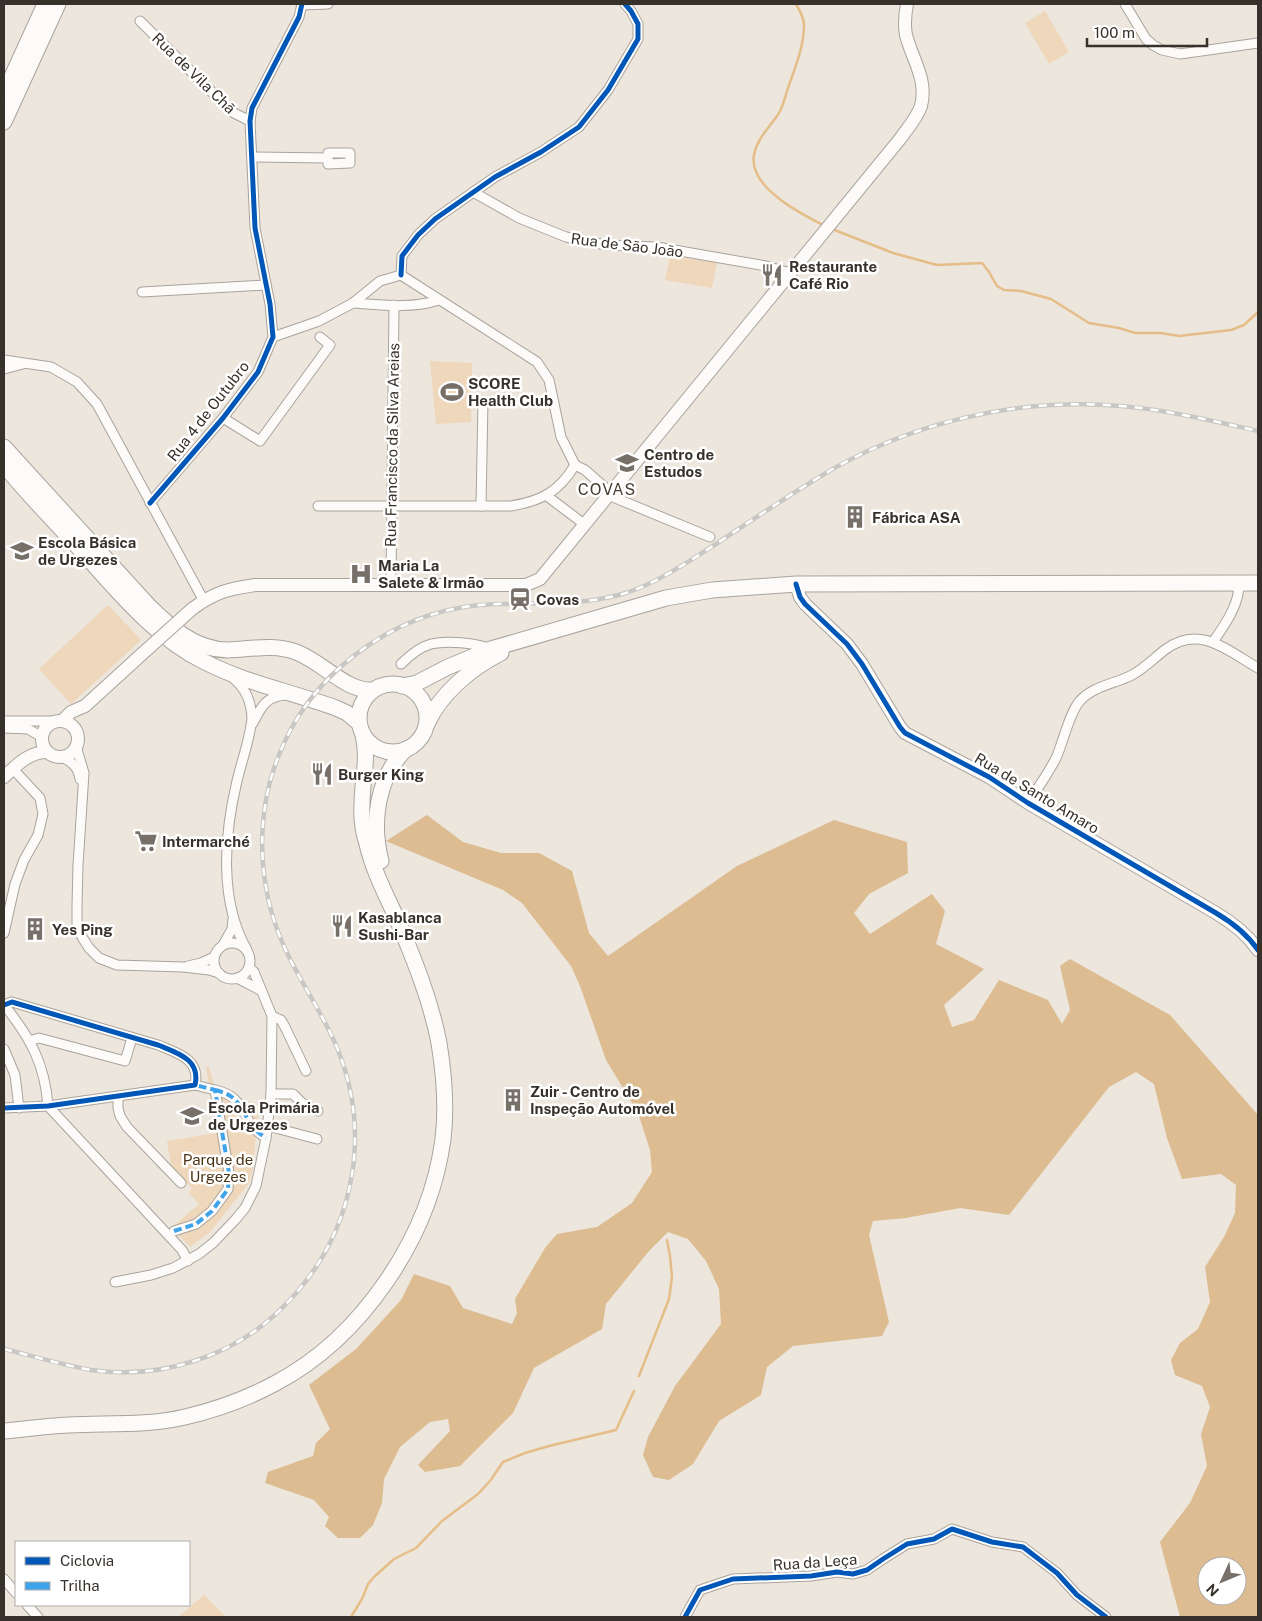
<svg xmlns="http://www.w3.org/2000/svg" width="1262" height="1621" font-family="'Public Sans',sans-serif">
	<rect width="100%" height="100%" fill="#ede6dd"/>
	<!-- green -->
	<g fill="#eed7ba">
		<path d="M 1045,11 L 1069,52 L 1049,64 L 1025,23 Z"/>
		<path d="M 670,255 L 717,263 L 712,288 L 665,280 Z"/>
		<path d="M 430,361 L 472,363 L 471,422 L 436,424 Z"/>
		<path d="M 108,605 L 141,640 L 71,704 L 39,669 Z"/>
		<path d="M 206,1067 L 209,1067 L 214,1085 L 247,1101 L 259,1104 L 253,1167 L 249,1183 L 210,1232 L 190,1247 L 171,1228 L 199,1204 L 189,1193 L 192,1188 L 172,1171 L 167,1141 L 217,1133 Z"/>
		<path d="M 204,1595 L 226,1617 L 178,1617 Z"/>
	</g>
	<!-- forest -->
	<path fill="#dcbc90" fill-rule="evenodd" d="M 427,815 L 463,842 L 501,853 L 539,853 L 572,871 L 589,933 L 608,956 L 737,866 L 834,820 L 907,842 L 908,873 L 869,894 L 854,913 L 870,934 L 932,894 L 945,911 L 936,944 L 984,969 L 944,1005 L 952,1027 L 974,1020 L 999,980 L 1048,1000 L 1062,1024 L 1070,1010 L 1060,966 L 1070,959 L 1170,1015 L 1258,1115 L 1258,1617 L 1180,1617 L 1160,1542 L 1190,1503 L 1207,1466 L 1201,1434 L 1210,1407 L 1202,1386 L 1175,1375 L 1171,1360 L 1180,1343 L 1198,1329 L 1210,1302 L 1205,1267 L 1224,1237 L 1235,1213 L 1236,1185 L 1221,1174 L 1182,1179 L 1167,1138 L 1154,1084 L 1136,1072 L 1109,1087 L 1009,1215 L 960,1208 L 906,1218 L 873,1221 L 869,1235 L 889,1322 L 882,1336 L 793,1346 L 767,1367 L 761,1395 L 719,1421 L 693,1464 L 669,1480 L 653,1477 L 643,1455 L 648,1437 L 675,1386 L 721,1324 L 719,1289 L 706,1261 L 688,1239 L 668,1232 L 649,1251 L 606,1304 L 602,1329 L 534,1368 L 513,1413 L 460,1466 L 425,1472 L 418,1465 L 450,1431 L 448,1419 L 430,1422 L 400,1447 L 384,1479 L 382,1503 L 373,1525 L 360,1538 L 338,1538 L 325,1526 L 329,1517 L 314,1500 L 265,1483 L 268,1472 L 313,1456 L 316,1443 L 330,1429 L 309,1385 L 356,1349 L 401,1300 L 414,1274 L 450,1286 L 463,1308 L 512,1324 L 517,1313 L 515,1299 L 545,1248 L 557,1234 L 597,1227 L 632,1203 L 652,1172 L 650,1150 L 638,1113 L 606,1060 L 580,986 L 571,966 L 522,903 L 503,890 L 386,841 ZM 1207,1566 L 1237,1566 L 1237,1596 L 1207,1596 Z"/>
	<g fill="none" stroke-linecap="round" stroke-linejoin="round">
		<!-- stream -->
		<g stroke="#e5bd88" stroke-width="2.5">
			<path d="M 796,4 C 799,9 804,18 804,25 C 804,48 794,70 787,91 C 785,98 783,106 779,113 C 771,126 757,138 754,155 C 748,187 801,214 825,226"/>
			<path d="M 832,229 L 893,253 L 937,265 L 982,263 L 989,272 L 997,286 L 1004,290 L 1021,291 L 1051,299 L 1089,323 L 1119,328 L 1135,333 L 1161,333 L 1179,336 L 1231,330 L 1244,325 L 1258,312"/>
			<path d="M 639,1376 L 669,1299 L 672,1277 L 670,1256 L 667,1240"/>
			<path d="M 351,1617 L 362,1599 L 368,1584 L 374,1577 L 394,1559 L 416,1548 L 442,1521 L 478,1494 L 490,1481 L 503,1462 L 525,1453 L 549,1446 L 616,1430 L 634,1391"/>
		</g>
		<defs>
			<g id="street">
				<path d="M 1125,4 L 1146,39 L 1153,45 L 1162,50 L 1180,54 L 1258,43"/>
				<path d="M 302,5 L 328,4"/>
				<path d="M 140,21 L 232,112 L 250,121"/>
				<path d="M 252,157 L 328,158 L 328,164 L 350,163 L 350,153 L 328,153 L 328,158"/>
				<path d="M 473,192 L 519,218 L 566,237 L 606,245 L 657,247 L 766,266 L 790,273"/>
				<path d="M 401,275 L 402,256 L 418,235 L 435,219 L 495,177 L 541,152 L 579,127 L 608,90 L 638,39 L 638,24 L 631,11 L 625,4"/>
				<path d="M 401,275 L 537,362 L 549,380 L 561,437 L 575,465"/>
				<path d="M 142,292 L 266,285"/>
				<path d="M 353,303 C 381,305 412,309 439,300"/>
				<path d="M 273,337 L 319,321 L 353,303 L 380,281 L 401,275"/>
				<path d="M 4,360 L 51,367 L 77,382 L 97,404 L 204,601"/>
				<path d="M 4,369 L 23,364"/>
				<path d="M 223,418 L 260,441 L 330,345 L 320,337"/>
				<path d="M 575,465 L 585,470 L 610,492"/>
				<path d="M 608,495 L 710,537"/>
				<path d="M 547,496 L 584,524"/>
				<path d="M 150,503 L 223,418 L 258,372 L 273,337 L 270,304 L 255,228 L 250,121 L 252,108 L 299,17 L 302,4"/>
				<path d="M 318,506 L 511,506 C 541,501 559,492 575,465"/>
				<path d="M 481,506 L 483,401"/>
				<path d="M 391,584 L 394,305"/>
				<path d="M 1213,642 C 1224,626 1240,604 1239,583"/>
				<path d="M 401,664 C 409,656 420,647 431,644 C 447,640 476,643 491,649"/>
				<path d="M 233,678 C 246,689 251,701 252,718 C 250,739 242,760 237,781 C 224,835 219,901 247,950"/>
				<path d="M 4,721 L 58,721"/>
				<path d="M 253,723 C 261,707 266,696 286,695"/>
				<path d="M 4,728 L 28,729 L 42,737"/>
				<path d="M 76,746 L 84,773 L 78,865 L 77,906 L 77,924 L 82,937 L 89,948 L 99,958 L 117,965 L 183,967 L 209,970 L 219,973"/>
				<path d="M 62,757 C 72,762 78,767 80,779"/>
				<path d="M 1028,803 C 1037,789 1048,774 1056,758 C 1063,743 1069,714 1079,702 C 1092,686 1115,684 1132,675 C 1145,668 1154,658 1166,649 C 1200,624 1228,651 1258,668"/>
				<path d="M 4,933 L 15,884 L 24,860 L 38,835 L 43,814 L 40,798 L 13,769"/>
				<circle cx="232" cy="961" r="18"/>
				<path d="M 223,945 L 232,929 L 233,919"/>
				<path d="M 188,966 L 201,963 L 214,957"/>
				<path d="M 237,978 L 260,990"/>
				<path d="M 4,1005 C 30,1037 45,1064 48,1106 L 182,1250 L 188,1261"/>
				<path d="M 4,1005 L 12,1002 L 158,1045 C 177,1053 201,1059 195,1085"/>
				<path d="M 272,1016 L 281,1020 L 285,1027 L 306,1071"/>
				<path d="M 29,1041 L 39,1038 L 125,1061 L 132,1038"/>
				<path d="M 4,1049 L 15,1075 L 19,1108"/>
				<path d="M 215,1090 C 242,1096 240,1111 254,1128 C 257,1132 262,1135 266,1138"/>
				<path d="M 271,1094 L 293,1094 L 302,1103 L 318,1111"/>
				<path d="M 118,1097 L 118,1108 L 120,1116 L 127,1127 L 181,1183"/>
				<path d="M 4,1108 L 48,1106 L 195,1085 L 215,1090 L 229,1173 L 228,1189 L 212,1211 L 196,1224 L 174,1231"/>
				<path d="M 268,1126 L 317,1139"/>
				<path d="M 115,1282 L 151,1275 L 173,1268 L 199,1254 L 213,1243 L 235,1220 L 245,1208 L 256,1186 L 266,1138 L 271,1094 L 272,1016 L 254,972 L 249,967"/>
				<path d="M 4,1579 L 16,1593"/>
				<path d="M 27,1605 L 38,1617"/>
				<path d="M 685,1617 L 700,1590 L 733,1579 L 811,1576 L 837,1572 L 853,1574 L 867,1570 L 883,1559 L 907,1544 L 934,1539 L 952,1529 L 992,1542 L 1023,1547 L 1057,1573 L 1077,1595 L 1106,1617"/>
			</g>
			<g id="secondary">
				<path d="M 796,584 L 800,597 L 805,604 L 847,644 L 862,664 L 900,727 L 905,733 L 989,777 L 1028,803 L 1216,913 C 1233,923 1247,934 1258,950"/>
				<path d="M 192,609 C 215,592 228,589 255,585 L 526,585 L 540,579 L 900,139 C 907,129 917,118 921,106 C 928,80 912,59 906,35 C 904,24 905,14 907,4"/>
				<path d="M 62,721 L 71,712 L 85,706 L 142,654"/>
				<circle cx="60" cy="739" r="18"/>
				<path d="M 4,777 C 16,766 28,752 47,752"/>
			</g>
			<g id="primary">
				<path d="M 4,94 L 45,4"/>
				<path d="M 4,122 L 58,4"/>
				<path d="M 4,447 L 148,605 C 170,627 195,650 228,650 C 252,649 274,644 296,652 C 323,662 346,692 373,690"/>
				<path d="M 4,465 C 26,493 52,518 75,544 C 114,586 151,635 203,661 C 245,683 292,692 336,708 L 347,713 L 359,723"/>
				<circle cx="393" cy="718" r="34"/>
				<path d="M 402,686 L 417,683 L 448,667 L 491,649 L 666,598 L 712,590 L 796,584 L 1258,583"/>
				<path d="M 427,724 C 440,694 471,668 501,653"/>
				<path d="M 381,861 C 371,823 377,777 406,749"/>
				<path d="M 4,1431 C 25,1429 47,1426 69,1425 C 107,1423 147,1426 185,1417 C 215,1410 246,1399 274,1384 C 362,1338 430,1237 443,1139 C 447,1107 444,1074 439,1043 C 431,1001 414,959 397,919 C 386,895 373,870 367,844 C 363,832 361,818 362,804 C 362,779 369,760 363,735"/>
			</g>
		</defs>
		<!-- street casing -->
		<use href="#street" stroke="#a9a39c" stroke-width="11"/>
		<!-- secondary casing -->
		<use href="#secondary" stroke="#a9a39c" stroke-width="14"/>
		<!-- primary casing -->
		<use href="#primary" stroke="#a9a39c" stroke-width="17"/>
		<!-- street -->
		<use href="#street" stroke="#fcfbfa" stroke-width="9"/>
		<!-- secondary -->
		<use href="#secondary" stroke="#fcfbfa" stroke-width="12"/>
		<!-- primary -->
		<use href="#primary" stroke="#fcfbfa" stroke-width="15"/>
		<defs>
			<path id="rail" d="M 4,1349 C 33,1356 62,1365 91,1370 C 160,1380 234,1357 283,1307 C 351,1240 374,1141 338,1050 C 323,1013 299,981 283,944 C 258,887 255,819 277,760 C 308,675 391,613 480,605 C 530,601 580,608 629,592 C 660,581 688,562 716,544 C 749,522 782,500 816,479 C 906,423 1016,397 1121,406 C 1168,410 1213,421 1258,431"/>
		</defs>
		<!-- rail casing -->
		<use href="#rail" stroke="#c9c7c4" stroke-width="4.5"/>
		<!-- rail -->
		<use href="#rail" stroke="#fff" stroke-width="2.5" stroke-dasharray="8" stroke-linecap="butt"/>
		<defs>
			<path id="secondary-bridge" d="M 142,654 L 192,609"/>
		</defs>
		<!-- secondary-bridge casing -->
		<use href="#secondary-bridge" stroke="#a9a39c" stroke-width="14" stroke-linecap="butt"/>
		<!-- secondary-bridge -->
		<use href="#secondary-bridge" stroke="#fcfbfa" stroke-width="12"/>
		<!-- quiet -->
		<g stroke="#3fa3eb" stroke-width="4" stroke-dasharray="8 4" stroke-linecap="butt">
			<path d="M 215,1090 C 242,1096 240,1111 254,1128 C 257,1132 262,1135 266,1138"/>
			<path d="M 174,1231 L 196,1224 L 212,1211 L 228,1189 L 229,1173 L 215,1090 L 195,1085"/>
		</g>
		<defs>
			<g id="cycleway">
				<path d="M 401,275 L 402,256 L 418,235 L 435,219 L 495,177 L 541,152 L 579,127 L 608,90 L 638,39 L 638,24 L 631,11 L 625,4"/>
				<path d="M 150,503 L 223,418 L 258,372 L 273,337 L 270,304 L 255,228 L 250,121 L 252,108 L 299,17 L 302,4"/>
				<path d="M 796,584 L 800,597 L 805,604 L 847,644 L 862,664 L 900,727 L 905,733 L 989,777 L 1028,803 L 1216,913 C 1233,923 1247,934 1258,950"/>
				<path d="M 4,1005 L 12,1002 L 158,1045 C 177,1053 201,1059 195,1085 L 48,1106 L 4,1108"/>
				<path d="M 685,1617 L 700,1590 L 733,1579 L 811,1576 L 837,1572 L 853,1574 L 867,1570 L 883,1559 L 907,1544 L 934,1539 L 952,1529 L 992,1542 L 1023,1547 L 1057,1573 L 1077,1595 L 1106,1617"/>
			</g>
		</defs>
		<!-- cycleway casing -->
		<use href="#cycleway" stroke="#fff" stroke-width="8"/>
		<!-- cycleway -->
		<use href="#cycleway" stroke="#0057b8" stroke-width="5"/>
	</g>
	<!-- icons -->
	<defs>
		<symbol id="restaurant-bare" viewBox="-9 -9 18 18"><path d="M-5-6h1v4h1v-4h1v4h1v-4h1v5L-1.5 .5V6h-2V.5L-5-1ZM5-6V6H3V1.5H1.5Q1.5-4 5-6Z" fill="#777069" stroke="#fff" stroke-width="2.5" paint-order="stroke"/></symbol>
		<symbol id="stadium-bare" viewBox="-9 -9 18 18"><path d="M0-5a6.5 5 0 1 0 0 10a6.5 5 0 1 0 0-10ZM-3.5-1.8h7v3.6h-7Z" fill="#777069" stroke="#fff" stroke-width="2.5" paint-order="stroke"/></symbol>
		<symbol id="school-bare" viewBox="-9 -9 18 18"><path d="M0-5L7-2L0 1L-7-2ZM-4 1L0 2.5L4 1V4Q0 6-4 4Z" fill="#777069" stroke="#fff" stroke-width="2.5" paint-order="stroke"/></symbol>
		<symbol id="building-bare" viewBox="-9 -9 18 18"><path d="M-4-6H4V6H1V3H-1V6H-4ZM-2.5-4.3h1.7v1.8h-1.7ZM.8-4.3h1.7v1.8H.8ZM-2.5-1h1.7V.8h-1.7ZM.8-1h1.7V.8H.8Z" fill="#777069" stroke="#fff" stroke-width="2.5" paint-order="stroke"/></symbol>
		<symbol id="hospital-bare" viewBox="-9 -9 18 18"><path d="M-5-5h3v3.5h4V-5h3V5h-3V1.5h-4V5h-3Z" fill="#777069" stroke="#fff" stroke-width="2.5" paint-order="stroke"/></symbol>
		<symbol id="station-bare" viewBox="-9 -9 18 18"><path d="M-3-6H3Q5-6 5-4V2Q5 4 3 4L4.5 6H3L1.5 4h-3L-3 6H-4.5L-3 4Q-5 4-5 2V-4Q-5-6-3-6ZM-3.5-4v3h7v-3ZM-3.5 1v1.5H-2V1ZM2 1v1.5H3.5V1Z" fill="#777069" stroke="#fff" stroke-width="2.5" paint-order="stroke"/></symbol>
		<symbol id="supermarket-bare" viewBox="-9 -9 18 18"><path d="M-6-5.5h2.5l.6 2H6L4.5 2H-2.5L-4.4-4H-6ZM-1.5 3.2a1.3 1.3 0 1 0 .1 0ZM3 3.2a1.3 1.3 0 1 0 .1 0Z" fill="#777069" stroke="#fff" stroke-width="2.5" paint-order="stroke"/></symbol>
	</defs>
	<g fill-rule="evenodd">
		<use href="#restaurant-bare" x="756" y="259" width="32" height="32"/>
		<use href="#stadium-bare" x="436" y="376" width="32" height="32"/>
		<use href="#school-bare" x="611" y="447" width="32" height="32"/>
		<use href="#building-bare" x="839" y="501" width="32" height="32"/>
		<use href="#school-bare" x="6" y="535" width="32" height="32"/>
		<use href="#hospital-bare" x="345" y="558" width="32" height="32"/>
		<use href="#station-bare" x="504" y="583" width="32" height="32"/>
		<use href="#restaurant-bare" x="306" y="758" width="32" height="32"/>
		<use href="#supermarket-bare" x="130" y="825" width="32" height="32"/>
		<use href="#restaurant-bare" x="326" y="910" width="32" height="32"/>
		<use href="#building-bare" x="19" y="913" width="32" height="32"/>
		<use href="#building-bare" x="497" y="1084" width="32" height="32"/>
		<use href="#school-bare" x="176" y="1100" width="32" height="32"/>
	</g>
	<g text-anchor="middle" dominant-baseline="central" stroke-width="5" stroke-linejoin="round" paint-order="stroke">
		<!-- street labels -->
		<g font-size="15" fill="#37312b" stroke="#fff">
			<text transform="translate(194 73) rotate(44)">Rua de Vila Chã</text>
			<text transform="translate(627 245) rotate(7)">Rua de São João</text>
			<text transform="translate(208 411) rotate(-52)">Rua 4 de Outubro</text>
			<text transform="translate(392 445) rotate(-89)">Rua Francisco da Silva Areias</text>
			<text transform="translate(1037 793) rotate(31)">Rua de Santo Amaro</text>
			<text transform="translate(815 1562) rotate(-4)">Rua da Leça</text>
		</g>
		<!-- poi labels -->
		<g font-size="15" font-weight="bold" fill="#37312b" stroke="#fff" text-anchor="start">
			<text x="789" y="266">Restaurante<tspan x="789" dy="17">Café Rio</tspan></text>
			<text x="468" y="383">SCORE<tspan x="468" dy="17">Health Club</tspan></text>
			<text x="644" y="454">Centro de<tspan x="644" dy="17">Estudos</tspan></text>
			<text x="872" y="517">Fábrica ASA</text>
			<text x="38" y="542">Escola Básica<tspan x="38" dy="17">de Urgezes</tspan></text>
			<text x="378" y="565">Maria La<tspan x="378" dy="17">Salete &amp; Irmão</tspan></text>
			<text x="536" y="599">Covas</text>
			<text x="338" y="774">Burger King</text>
			<text x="162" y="841">Intermarché</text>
			<text x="358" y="917">Kasablanca<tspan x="358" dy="17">Sushi-Bar</tspan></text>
			<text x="52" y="929">Yes Ping</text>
			<text x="530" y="1091">Zuir - Centro de<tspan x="530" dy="17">Inspeção Automóvel</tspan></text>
			<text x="208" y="1107">Escola Primária<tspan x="208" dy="17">de Urgezes</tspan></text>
		</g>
		<!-- park labels -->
		<g font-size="15" fill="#4b3415" stroke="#fff">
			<text x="218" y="1159">Parque de<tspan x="218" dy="17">Urgezes</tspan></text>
		</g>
		<!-- neighbourhood labels -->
		<g font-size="16" letter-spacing="1" fill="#473c2f" stroke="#fff">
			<text x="607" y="489">COVAS</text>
		</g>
	</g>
	<!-- border -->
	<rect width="1262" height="1621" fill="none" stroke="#37312b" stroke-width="10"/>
	<!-- legend -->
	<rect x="15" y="1541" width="175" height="65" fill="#ffffff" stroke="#afadaa"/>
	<rect x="25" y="1557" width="25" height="8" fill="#0057b8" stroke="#afadaa"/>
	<text x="60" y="1566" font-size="15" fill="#37312b">Ciclovia</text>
	<rect x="25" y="1582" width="25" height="8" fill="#3fa3eb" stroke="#afadaa"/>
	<text x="60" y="1591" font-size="15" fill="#37312b">Trilha</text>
	<!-- north arrow -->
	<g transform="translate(1222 1581) rotate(226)"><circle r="24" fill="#ffffff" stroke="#afadaa"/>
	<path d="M0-4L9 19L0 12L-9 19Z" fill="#777069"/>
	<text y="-8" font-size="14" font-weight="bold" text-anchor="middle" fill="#37312b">N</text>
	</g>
	<!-- scale -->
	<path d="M1087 38v8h120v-8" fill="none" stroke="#37312b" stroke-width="2.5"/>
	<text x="1094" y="38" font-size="15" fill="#37312b" stroke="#ffffff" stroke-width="4" paint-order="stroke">100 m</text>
</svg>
